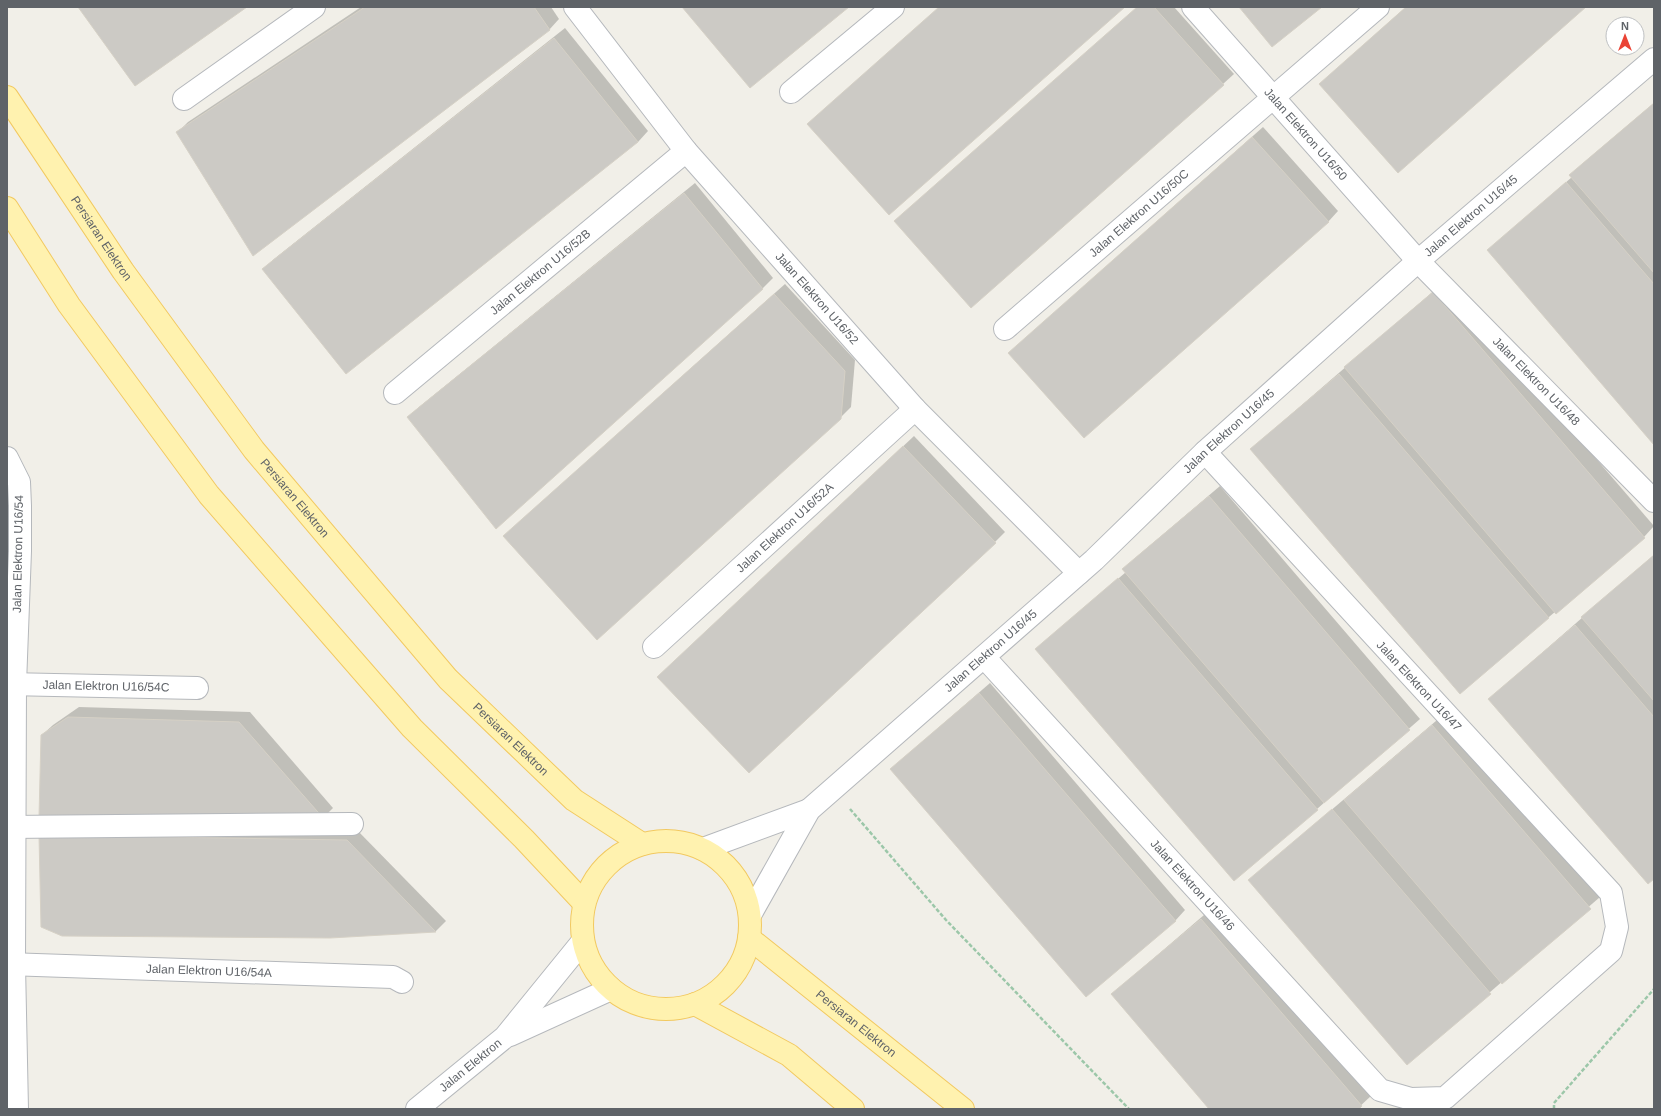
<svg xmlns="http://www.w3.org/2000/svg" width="1661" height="1116" font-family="Helvetica,sans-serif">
	<rect width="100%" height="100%" fill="#f1efe8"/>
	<!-- shadow -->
	<g fill="#0003">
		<path d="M 361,7 L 551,7 L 559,19 L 549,30 L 178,132 L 188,122 Z"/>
		<path d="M 1137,7 L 1174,7 L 1234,74 L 1223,84 Z"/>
		<path d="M 1406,7 L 1585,7 L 1320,84 Z"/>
		<path d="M 565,28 L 648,131 L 638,142 L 263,269 L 274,259 Z"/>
		<path d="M 1654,103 L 1654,443 L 1488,250 L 1572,177 L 1581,165 Z"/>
		<path d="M 1263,127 L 1338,211 L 1328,222 L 1009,353 Z"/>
		<path d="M 695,183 L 773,278 L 762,289 L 408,417 L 419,407 Z"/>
		<path d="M 1444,282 L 1654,526 L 1644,537 L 1460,692 L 1251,449 Z"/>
		<path d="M 785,284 L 855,360 L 851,407 L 840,418 L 515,526 Z"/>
		<path d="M 914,436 L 1005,532 L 995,542 L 658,677 Z"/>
		<path d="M 1220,486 L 1420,719 L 1317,809 L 1036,649 L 1126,572 L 1134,559 Z"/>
		<path d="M 1654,555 L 1654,878 L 1489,699 Z"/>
		<path d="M 990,683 L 1185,910 L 1175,921 L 891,769 Z"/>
		<path d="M 79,707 L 250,712 L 333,808 L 323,818 L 42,735 L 53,725 Z"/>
		<path d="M 1443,715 L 1600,897 L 1407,1064 L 1249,880 Z"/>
		<path d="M 357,830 L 446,921 L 436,931 L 330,937 L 40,836 Z"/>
		<path d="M 1211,909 L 1372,1095 L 1357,1109 L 1211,1109 L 1112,994 Z"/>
	</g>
	<!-- building -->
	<g fill="#cccac5" stroke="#d6d1c6">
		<path d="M 78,7 L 247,7 L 135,86 Z"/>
		<path d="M 365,7 L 534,7 L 550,30 L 253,256 L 176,132 Z"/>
		<path d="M 682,7 L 849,7 L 750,88 Z"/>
		<path d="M 939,7 L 1125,7 L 889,215 L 807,124 Z"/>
		<path d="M 1137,7 L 1154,7 L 1224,85 L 971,308 L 894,221 Z"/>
		<path d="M 1239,7 L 1322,7 L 1272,47 Z"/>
		<path d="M 1406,7 L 1586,7 L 1398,173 L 1319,84 Z"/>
		<path d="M 554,38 L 638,142 L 346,374 L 262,269 Z"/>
		<path d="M 1654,103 L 1654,273 L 1569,175 Z"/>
		<path d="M 1252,137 L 1329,222 L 1084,438 L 1008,353 Z"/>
		<path d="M 1566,182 L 1654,284 L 1654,445 L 1487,250 Z"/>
		<path d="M 684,193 L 763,289 L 496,529 L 407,417 Z"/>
		<path d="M 1433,292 L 1645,538 L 1556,614 L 1344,367 Z"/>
		<path d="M 774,294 L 845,371 L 841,419 L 597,640 L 503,536 Z"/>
		<path d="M 1339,374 L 1549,618 L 1460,694 L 1250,449 Z"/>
		<path d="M 903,446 L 996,543 L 749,773 L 657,677 Z"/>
		<path d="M 1209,496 L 1410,730 L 1324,803 L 1122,569 Z"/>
		<path d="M 1654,555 L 1654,701 L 1581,617 Z"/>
		<path d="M 1118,578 L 1318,810 L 1234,881 L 1035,649 Z"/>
		<path d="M 1575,625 L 1654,717 L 1654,879 L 1648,884 L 1488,699 Z"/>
		<path d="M 979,693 L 1176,921 L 1086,997 L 890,769 Z"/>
		<path d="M 68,717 L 239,722 L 324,819 L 39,817 L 41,735 Z"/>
		<path d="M 1432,725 L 1591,909 L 1502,984 L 1344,800 Z"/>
		<path d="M 1332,809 L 1491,994 L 1407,1065 L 1248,880 Z"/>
		<path d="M 39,835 L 347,840 L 436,932 L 330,938 L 62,936 L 41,927 Z"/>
		<path d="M 1201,919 L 1362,1106 L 1359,1109 L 1209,1109 L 1111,994 Z"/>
	</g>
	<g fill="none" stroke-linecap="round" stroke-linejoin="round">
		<defs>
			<g id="minor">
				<path id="s1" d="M 575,7 L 686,151 L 915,409 L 1079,573"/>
				<path id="s2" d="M 1193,7 L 1418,261 L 1654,501"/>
				<path d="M 791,92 L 893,7"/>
				<path d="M 184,99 L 314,7"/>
				<path id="s3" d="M 1005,329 L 1378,7"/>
				<path id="s4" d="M 395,393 L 686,151"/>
				<path d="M 7,458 L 19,482 L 20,506 L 20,551 L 15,684 L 14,965 L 17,1109"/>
				<path id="s5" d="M 654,647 L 915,409"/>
				<path id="s6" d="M 984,657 L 1380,1090 L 1411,1099 L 1445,1098 L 1611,951 L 1617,927 L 1611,893 L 1205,452"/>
				<path id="s7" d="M 7,684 L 197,688"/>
				<path d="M 7,827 L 352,824"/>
				<path d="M 703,849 L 809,810"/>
				<path id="s8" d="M 750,915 L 809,810 L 1094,560 L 1205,452 L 1418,261 L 1654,59"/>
				<path id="s9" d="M 7,964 L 393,977 L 402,982"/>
				<path d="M 510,1035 L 611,989"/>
				<path id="s10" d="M 417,1109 L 505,1037 L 583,941"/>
			</g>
			<g id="major">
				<path id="s11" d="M 7,97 L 123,271 L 254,450 L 448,679 L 574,800 L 642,844"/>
				<path d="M 7,208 L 69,305 L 209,495 L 412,728 L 524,839 L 584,903"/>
				<circle cx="666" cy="925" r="84"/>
				<path id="s12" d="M 749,938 L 963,1109"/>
				<path d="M 695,1004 L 789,1055 L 853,1109"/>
			</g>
		</defs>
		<!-- minor casing -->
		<use href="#minor" stroke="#b5b8bc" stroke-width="24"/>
		<!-- major casing -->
		<use href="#major" stroke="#f2c960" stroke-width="24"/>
		<!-- path -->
		<g stroke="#9cc7a9" stroke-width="2.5" stroke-dasharray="4 2" stroke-linecap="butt">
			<path d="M 850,809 L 946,920 L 1129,1109"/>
			<path d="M 1554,1109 L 1554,1103 L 1654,989"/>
		</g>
		<!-- minor -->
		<use href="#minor" stroke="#fff" stroke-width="22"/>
		<!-- major -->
		<use href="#major" stroke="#fff2af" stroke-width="22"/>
	</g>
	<g text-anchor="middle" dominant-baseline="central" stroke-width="3.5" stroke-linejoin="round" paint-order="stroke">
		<!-- street labels -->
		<g font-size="12" fill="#5f6368" stroke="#fff">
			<text stroke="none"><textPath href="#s2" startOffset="170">Jalan Elektron U16/50</textPath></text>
			<text stroke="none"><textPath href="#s3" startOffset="177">Jalan Elektron U16/50C</textPath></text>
			<text stroke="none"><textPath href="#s8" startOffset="1010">Jalan Elektron U16/45</textPath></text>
			<text stroke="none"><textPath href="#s11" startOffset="170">Persiaran Elektron</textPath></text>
			<text stroke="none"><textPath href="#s4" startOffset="189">Jalan Elektron U16/52B</textPath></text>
			<text stroke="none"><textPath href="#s1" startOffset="379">Jalan Elektron U16/52</textPath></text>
			<text stroke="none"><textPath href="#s2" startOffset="508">Jalan Elektron U16/48</textPath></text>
			<text stroke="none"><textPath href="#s8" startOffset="686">Jalan Elektron U16/45</textPath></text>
			<text stroke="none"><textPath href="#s11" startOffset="494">Persiaran Elektron</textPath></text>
			<text stroke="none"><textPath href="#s5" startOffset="177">Jalan Elektron U16/52A</textPath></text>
			<text transform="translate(18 554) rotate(-89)">Jalan Elektron U16/54</text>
			<text stroke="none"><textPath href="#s8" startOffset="362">Jalan Elektron U16/45</textPath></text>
			<text stroke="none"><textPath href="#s7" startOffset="99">Jalan Elektron U16/54C</textPath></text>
			<text transform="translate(1419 686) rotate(47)">Jalan Elektron U16/47</text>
			<text stroke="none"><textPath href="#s11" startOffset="818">Persiaran Elektron</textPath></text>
			<text stroke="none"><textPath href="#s6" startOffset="309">Jalan Elektron U16/46</textPath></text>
			<text stroke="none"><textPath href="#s9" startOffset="202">Jalan Elektron U16/54A</textPath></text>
			<text stroke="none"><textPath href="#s12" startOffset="137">Persiaran Elektron</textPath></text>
			<text stroke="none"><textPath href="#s10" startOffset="69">Jalan Elektron</textPath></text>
		</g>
	</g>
	<!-- border -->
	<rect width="1661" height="1116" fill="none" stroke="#5f6368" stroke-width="16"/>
	<!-- north arrow -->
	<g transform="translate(1625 36)"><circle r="19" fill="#ffffff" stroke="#bfc1c3"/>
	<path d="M0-3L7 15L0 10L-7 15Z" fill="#ea4335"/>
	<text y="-6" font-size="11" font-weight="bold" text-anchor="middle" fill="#5f6368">N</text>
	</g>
</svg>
